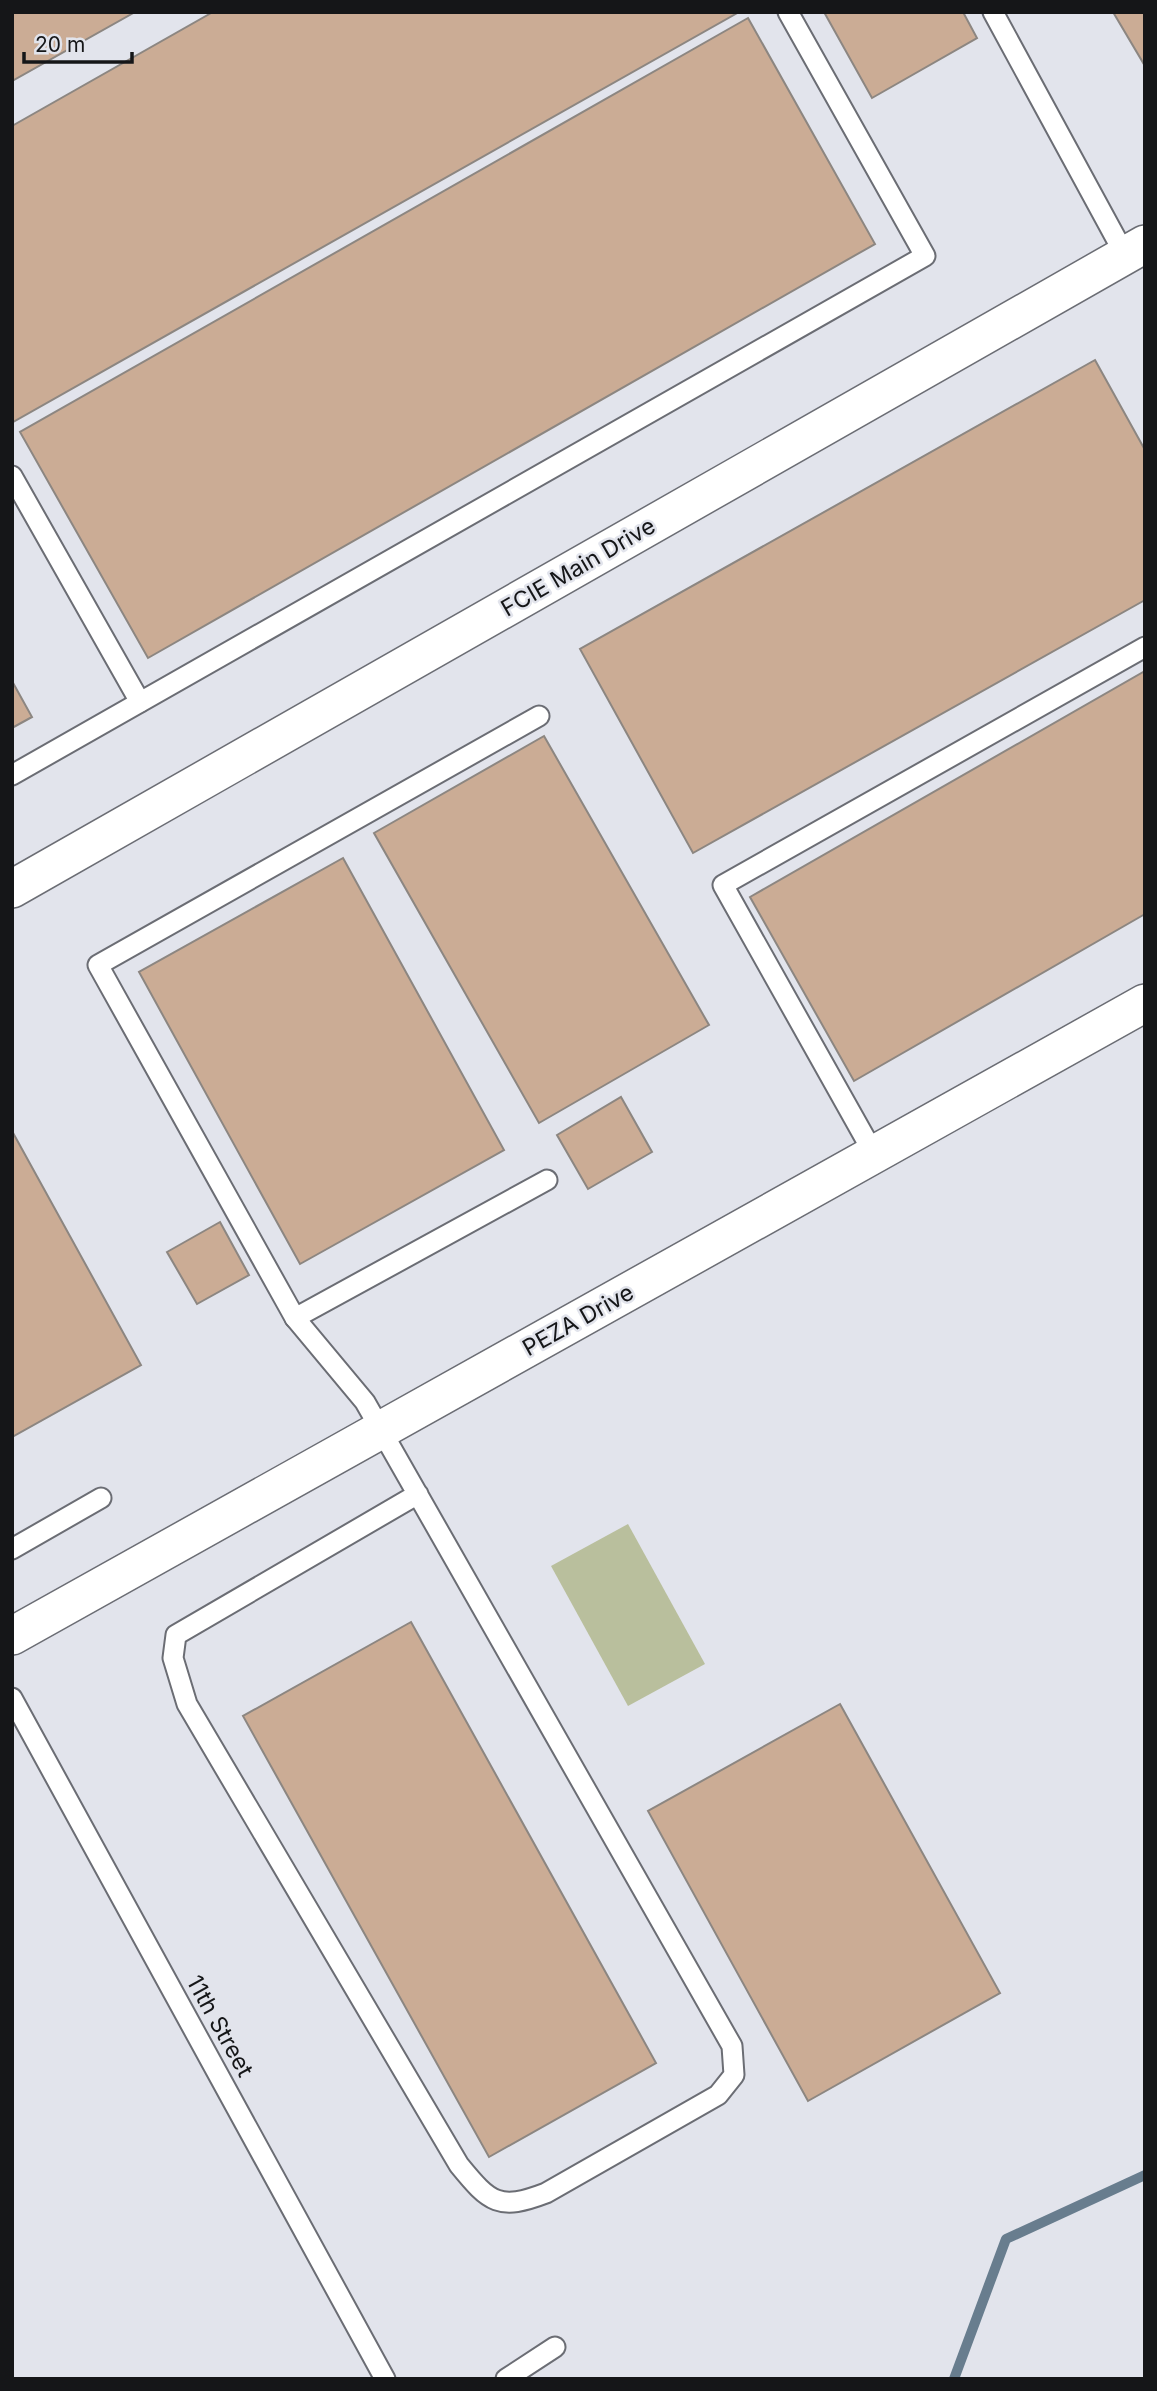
<svg xmlns="http://www.w3.org/2000/svg" width="1157" height="2391" font-family="Inter,sans-serif">
	<rect width="100%" height="100%" fill="#e2e4ec"/>
	<!-- green -->
	<path fill="#b9bf9d" d="M 628,1524 L 705,1664 L 628,1706 L 551,1566 Z"/>
	<g fill="none" stroke-linecap="round" stroke-linejoin="round">
		<!-- stream -->
		<path stroke="#687d8e" stroke-width="10" d="M 954,2379 L 1006,2239 L 1145,2175"/>
	</g>
	<!-- building -->
	<g fill="#cbac95" stroke="#8c8681" stroke-width="2">
		<path d="M 12,12 L 135,12 L 12,81 Z"/>
		<path d="M 213,12 L 739,12 L 13,422 L 12,126 Z"/>
		<path d="M 824,12 L 963,12 L 977,38 L 872,98 Z"/>
		<path d="M 1113,12 L 1145,12 L 1145,66 Z"/>
		<path d="M 748,18 L 875,244 L 148,658 L 20,432 Z"/>
		<path d="M 1095,360 L 1145,450 L 1145,600 L 693,853 L 580,649 Z"/>
		<path d="M 1145,671 L 1145,914 L 854,1081 L 750,897 Z"/>
		<path d="M 12,681 L 32,717 L 12,728 Z"/>
		<path d="M 544,736 L 709,1025 L 539,1123 L 374,833 Z"/>
		<path d="M 343,858 L 504,1150 L 300,1264 L 139,972 Z"/>
		<path d="M 621,1097 L 652,1152 L 588,1189 L 557,1135 Z"/>
		<path d="M 12,1131 L 141,1365 L 12,1437 Z"/>
		<path d="M 220,1222 L 249,1275 L 197,1304 L 167,1252 Z"/>
		<path d="M 411,1622 L 656,2063 L 489,2157 L 243,1716 Z"/>
		<path d="M 840,1704 L 1000,1993 L 808,2101 L 648,1811 Z"/>
	</g>
	<g fill="none" stroke-linecap="round" stroke-linejoin="round">
		<defs>
			<g id="service">
				<path d="M 993,12 L 1125,255"/>
				<path d="M 12,476 L 140,702"/>
				<path d="M 12,775 L 925,256 L 788,12"/>
				<path d="M 874,1154 L 723,885 L 1145,647"/>
				<path d="M 295,1318 L 547,1180"/>
				<path d="M 418,1494 L 176,1635 L 173,1658 L 187,1704 L 459,2165 C 490,2203 499,2211 546,2193 L 718,2095 L 734,2075 L 732,2046 L 365,1402 L 295,1318 L 98,965 L 539,716"/>
				<path d="M 12,1549 L 101,1498"/>
				<path d="M 12,1698 L 385,2379"/>
				<path d="M 506,2379 L 555,2347"/>
			</g>
			<g id="minor">
				<path d="M 12,889 L 1145,244"/>
				<path d="M 12,1636 L 1145,1003"/>
			</g>
		</defs>
		<!-- service casing -->
		<use href="#service" stroke="#6b6d74" stroke-width="23"/>
		<!-- minor casing -->
		<use href="#minor" stroke="#6b6d74" stroke-width="40"/>
		<!-- service -->
		<use href="#service" stroke="#fff" stroke-width="19"/>
		<!-- minor -->
		<use href="#minor" stroke="#fff" stroke-width="37"/>
	</g>
	<g text-anchor="middle" dominant-baseline="central" stroke-width="5" stroke-linejoin="round" paint-order="stroke">
		<!-- street labels -->
		<g font-size="23" fill="#151618" stroke="#e2e4ec">
			<text transform="translate(578 567) rotate(-30)">FCIE Main Drive</text>
			<text transform="translate(578 1320) rotate(-29)">PEZA Drive</text>
			<text transform="translate(220 2026) rotate(61)">11th Street</text>
		</g>
	</g>
	<!-- border -->
	<rect width="1157" height="2391" fill="none" stroke="#151618" stroke-width="28"/>
	<!-- scale -->
	<path d="M24 52v10h108v-10" fill="none" stroke="#151618" stroke-width="3.5"/>
	<text x="35" y="52" font-size="21" fill="#151618" stroke="#e2e4ec" stroke-width="5" paint-order="stroke">20 m</text>
</svg>
